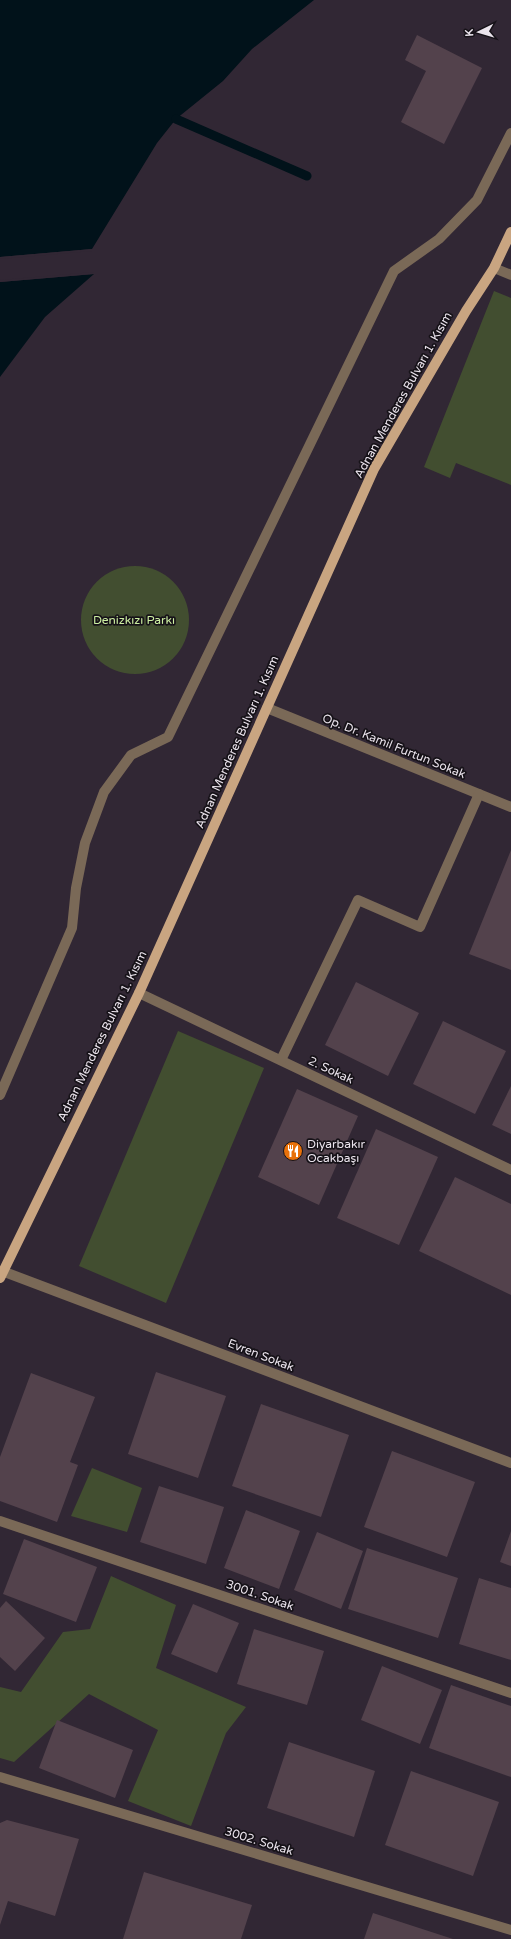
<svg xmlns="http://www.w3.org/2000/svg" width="511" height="1939" font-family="'Varela Round',sans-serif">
	<rect width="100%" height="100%" fill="#312734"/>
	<!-- green -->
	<g fill="#424e30">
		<path d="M 494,291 L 511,298 L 511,485 L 456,463 L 450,478 L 424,467 Z"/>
		<circle cx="135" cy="620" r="54"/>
		<path d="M 178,1031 L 264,1068 L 166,1303 L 79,1266 Z"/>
		<path d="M 92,1468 L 142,1488 L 127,1532 L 71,1516 Z"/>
		<path d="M 111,1576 L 176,1605 L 156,1668 L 246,1707 L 226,1733 L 191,1826 L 128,1801 L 158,1730 L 89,1694 L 14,1762 L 0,1758 L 0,1687 L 21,1692 L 63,1632 L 90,1629 Z"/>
	</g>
	<!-- water -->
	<g fill="#01121a">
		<path d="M 0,0 L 314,0 L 252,49 L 223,81 L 176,119 L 157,143 L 92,249 L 0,257 Z"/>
		<path d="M 94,274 L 45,317 L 0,377 L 0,282 Z"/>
	</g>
	<!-- pier -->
	<g fill="#312734">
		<path d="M 92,249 L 92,251 L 0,259 L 0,257 Z"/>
		<path d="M 94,272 L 94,274 L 0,282 L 0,280 Z"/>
	</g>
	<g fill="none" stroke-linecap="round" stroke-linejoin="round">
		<!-- stream -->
		<path stroke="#01121a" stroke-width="9" d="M 176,119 L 307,176"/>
	</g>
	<!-- building -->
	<g fill="#53424c">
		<path d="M 417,35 L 482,68 L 444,144 L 401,122 L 426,71 L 405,60 Z"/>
		<path d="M 511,850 L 511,970 L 469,954 Z"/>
		<path d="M 356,982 L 419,1013 L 388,1076 L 325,1045 Z"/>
		<path d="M 443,1021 L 506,1051 L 475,1114 L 413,1084 Z"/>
		<path d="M 511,1086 L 511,1134 L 492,1125 Z"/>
		<path d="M 297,1089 L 358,1116 L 319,1205 L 258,1177 Z"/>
		<path d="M 376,1129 L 438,1157 L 399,1245 L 337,1218 Z"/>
		<path d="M 455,1177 L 511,1204 L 511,1295 L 419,1251 Z"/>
		<path d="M 156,1372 L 226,1396 L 198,1478 L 128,1454 Z"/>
		<path d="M 31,1373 L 95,1397 L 70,1462 L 78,1465 L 57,1522 L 0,1501 L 0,1457 Z"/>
		<path d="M 261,1404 L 349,1435 L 321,1517 L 232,1486 Z"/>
		<path d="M 392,1451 L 475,1482 L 447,1557 L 364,1527 Z"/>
		<path d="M 159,1486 L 224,1507 L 206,1564 L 140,1542 Z"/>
		<path d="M 246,1510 L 300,1531 L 279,1589 L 224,1568 Z"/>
		<path d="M 511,1531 L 511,1566 L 500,1562 Z"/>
		<path d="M 317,1532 L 363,1551 L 341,1609 L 294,1590 Z"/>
		<path d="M 24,1539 L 97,1567 L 76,1622 L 3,1594 Z"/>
		<path d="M 367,1548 L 458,1578 L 438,1638 L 348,1609 Z"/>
		<path d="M 479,1578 L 511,1588 L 511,1660 L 459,1644 Z"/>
		<path d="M 6,1601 L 45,1638 L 15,1671 L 0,1657 L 0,1608 Z"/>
		<path d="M 193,1604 L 239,1623 L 217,1673 L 171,1654 Z"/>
		<path d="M 254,1629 L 324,1651 L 307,1705 L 237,1684 Z"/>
		<path d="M 382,1666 L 442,1690 L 420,1744 L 361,1720 Z"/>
		<path d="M 451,1685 L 511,1706 L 511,1777 L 429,1748 Z"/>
		<path d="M 57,1720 L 133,1750 L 115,1798 L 39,1768 Z"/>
		<path d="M 289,1742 L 375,1771 L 354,1837 L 267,1808 Z"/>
		<path d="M 411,1771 L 499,1802 L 473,1876 L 385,1845 Z"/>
		<path d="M 7,1820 L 79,1839 L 55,1916 L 8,1901 L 0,1925 L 0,1823 Z"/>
		<path d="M 144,1872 L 252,1905 L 241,1939 L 123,1939 Z"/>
		<path d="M 373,1913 L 453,1939 L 364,1939 Z"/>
	</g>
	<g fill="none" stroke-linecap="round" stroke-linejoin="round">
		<!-- minor -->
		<g stroke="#7a6957" stroke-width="10">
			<path d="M 494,268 L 511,275"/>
			<path d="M 267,708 L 511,807"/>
			<path d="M 139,993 L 511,1170"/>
			<path d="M 281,1060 L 358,900 L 420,927 L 479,794"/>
			<path d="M 0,1095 L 72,928 L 76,888 L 85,843 L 104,792 L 131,755 L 168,737 L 394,271 L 439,239 L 477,200 L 511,133"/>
			<path d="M 2,1271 L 511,1463"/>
			<path d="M 0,1521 L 511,1693"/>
			<path d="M 0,1777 L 511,1930"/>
		</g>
		<!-- major -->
		<path stroke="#c9a581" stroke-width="10" d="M 0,1278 L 139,993 L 374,469 L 466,311 L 494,268 L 511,232"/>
	</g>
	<!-- icons -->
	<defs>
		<symbol id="restaurant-disc" viewBox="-11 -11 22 22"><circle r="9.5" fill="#e8710a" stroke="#161218"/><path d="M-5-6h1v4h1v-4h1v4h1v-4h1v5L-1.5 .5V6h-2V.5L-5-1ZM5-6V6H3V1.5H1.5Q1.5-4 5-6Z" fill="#fff"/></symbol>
	</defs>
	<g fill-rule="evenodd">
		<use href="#restaurant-disc" x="282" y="1140" width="22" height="22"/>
	</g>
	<g text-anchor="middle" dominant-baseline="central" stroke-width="3.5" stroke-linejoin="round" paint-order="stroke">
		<!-- street labels -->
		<g font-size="12" fill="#ebe4ed" stroke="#161218">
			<text transform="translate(403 395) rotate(-61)">Adnan Menderes Bulvarı 1. Kısım</text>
			<text transform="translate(237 742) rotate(-66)">Adnan Menderes Bulvarı 1. Kısım</text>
			<text transform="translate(394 746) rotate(22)">Op. Dr. Kamil Furtun Sokak</text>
			<text transform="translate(102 1036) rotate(-64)">Adnan Menderes Bulvarı 1. Kısım</text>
			<text transform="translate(331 1070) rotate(25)">2. Sokak</text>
			<text transform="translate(261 1355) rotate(21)">Evren Sokak</text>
			<text transform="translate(260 1595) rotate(19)">3001. Sokak</text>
			<text transform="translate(259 1841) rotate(17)">3002. Sokak</text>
		</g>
		<!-- park labels -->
		<g font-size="12" fill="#cdefa2" stroke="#161218">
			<text x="134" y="620">Denizkızı Parkı</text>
		</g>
		<!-- poi labels -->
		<g font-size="12" fill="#ebe4ed" stroke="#161218" text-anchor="start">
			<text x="307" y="1144">Diyarbakır<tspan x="307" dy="14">Ocakbaşı</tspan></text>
		</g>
	</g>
	<!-- north arrow -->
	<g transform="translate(479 32) rotate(265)" stroke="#161218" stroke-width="3" paint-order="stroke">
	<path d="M0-3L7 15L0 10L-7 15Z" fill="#ebe4ed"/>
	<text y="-6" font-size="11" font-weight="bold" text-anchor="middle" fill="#ebe4ed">K</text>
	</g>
</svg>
